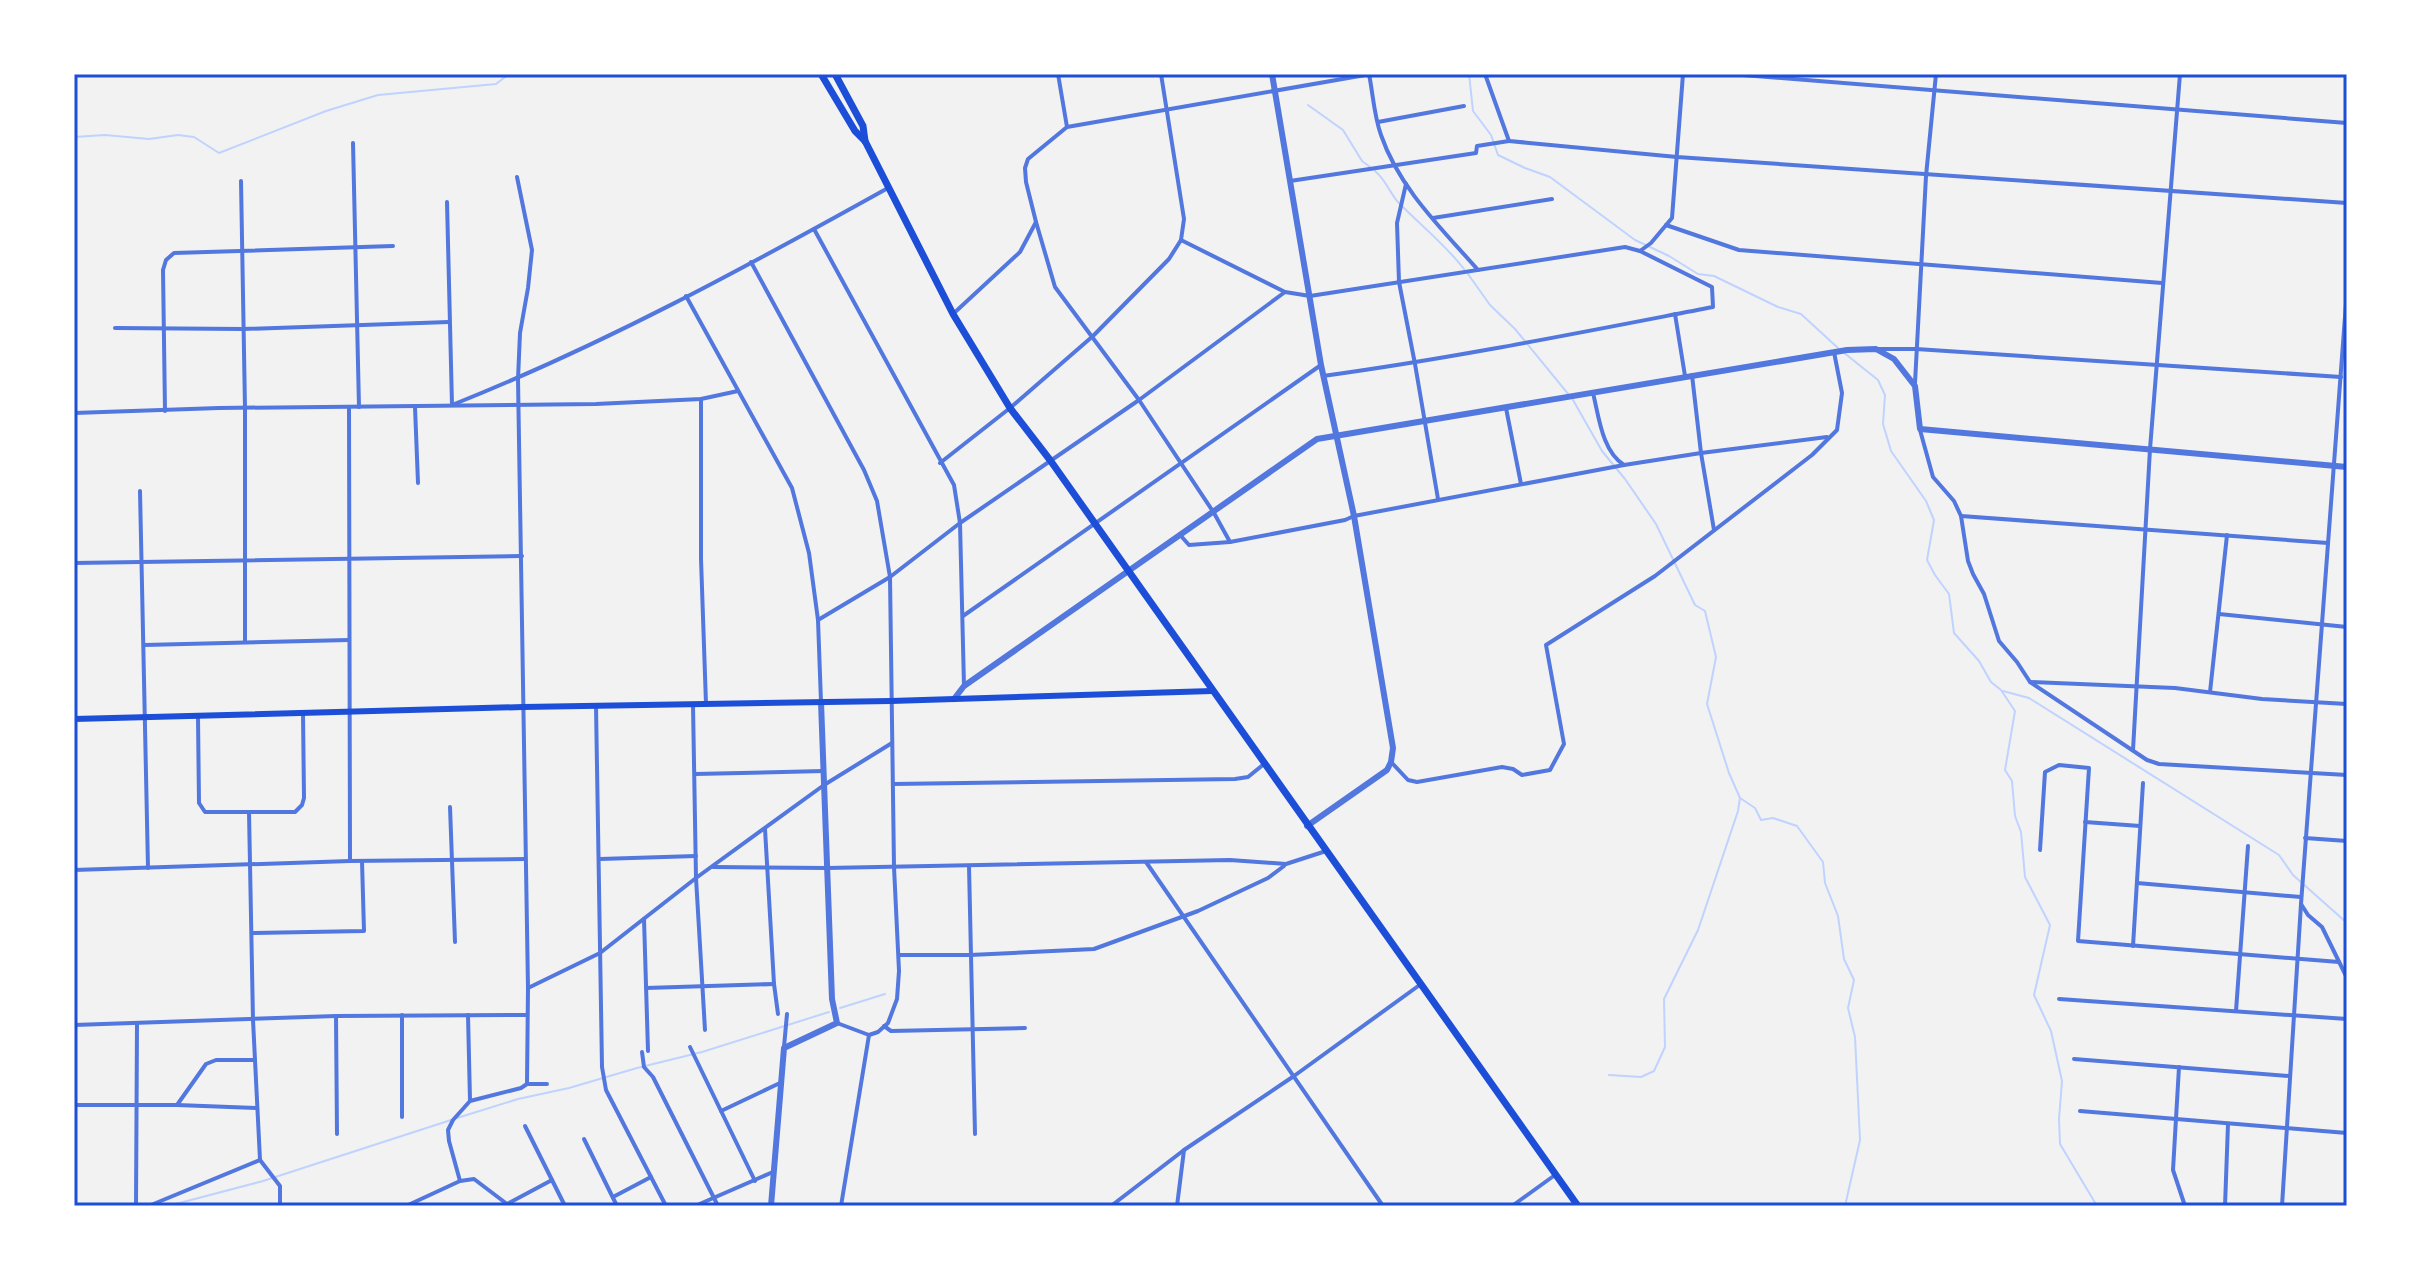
<svg xmlns="http://www.w3.org/2000/svg" width="2421" height="1280" font-family="'PT Sans Narrow',sans-serif">
	<rect width="100%" height="100%" fill="#f2f2f2"/>
	<g fill="none" stroke-linecap="round" stroke-linejoin="round">
		<!-- stream -->
		<g stroke="#bfd3fe" stroke-width="2">
			<path d="M 1469,74 L 1473,111 L 1491,135 L 1498,155 L 1525,168 L 1550,177 L 1635,240 L 1669,256 L 1698,274 L 1714,276 L 1778,307 L 1801,314 L 1838,348"/>
			<path d="M 1308,105 L 1343,130 L 1362,161 L 1370,167"/>
			<path d="M 74,137 L 105,135 L 149,139 L 178,135 L 194,137 L 219,153 L 326,111 L 378,95 L 496,84 L 509,74"/>
			<path d="M 1375,171 C 1385,179 1389,191 1397,201 C 1419,224 1445,244 1464,269"/>
			<path d="M 1468,274 L 1490,305 L 1515,329 L 1569,395"/>
			<path d="M 1843,352 L 1878,380 L 1885,395 L 1883,424 L 1891,451 L 1926,501 L 1934,520 L 1927,560 L 1935,575 L 1949,594 L 1954,633 L 1979,661 L 1991,682 L 2001,690 L 2015,711 L 2005,770 L 2012,781 L 2015,816 L 2021,832 L 2025,877 L 2050,925 L 2034,995 L 2051,1031 L 2062,1081 L 2059,1119 L 2060,1144 L 2097,1206"/>
			<path d="M 1573,400 L 1602,451 L 1625,479 L 1656,524 L 1695,605 L 1705,611 L 1716,657 L 1707,704 L 1729,773 L 1740,798 L 1738,811 L 1698,930 L 1664,999 L 1665,1047 L 1654,1071 L 1641,1077 L 1609,1075"/>
			<path d="M 2003,691 L 2029,698 L 2279,855 L 2293,875 L 2347,923"/>
			<path d="M 1740,798 L 1755,808 L 1761,820 L 1773,818 L 1797,826 L 1823,862 L 1825,883 L 1838,916 L 1844,959 L 1854,980 L 1848,1008 L 1855,1037 L 1860,1140 L 1845,1206"/>
			<path d="M 840,1008 L 885,994"/>
			<path d="M 457,1118 L 518,1099 L 569,1088 L 637,1068 L 702,1052 L 829,1012"/>
			<path d="M 168,1206 L 263,1181 L 451,1120"/>
		</g>
		<!-- minor -->
		<g stroke="#5277de" stroke-width="4">
			<path d="M 1058,74 L 1067,127"/>
			<path d="M 1369,74 C 1373,94 1374,116 1381,135 C 1399,188 1442,229 1478,270"/>
			<path d="M 1485,74 L 1509,141 L 1677,157 L 2347,203"/>
			<path d="M 1730,74 L 2347,123"/>
			<path d="M 1378,122 L 1464,106"/>
			<path d="M 353,143 L 359,407"/>
			<path d="M 517,177 L 532,250 L 528,288 L 520,333 L 518,379 L 528,988 L 527,1084"/>
			<path d="M 241,181 L 245,408 L 245,642"/>
			<path d="M 1290,181 L 1476,153 L 1477,146 L 1509,141"/>
			<path d="M 1406,184 L 1397,223 L 1399,282 L 1415,364 L 1438,499"/>
			<path d="M 447,202 L 452,405 C 603,345 746,267 888,188"/>
			<path d="M 1433,218 L 1552,199"/>
			<path d="M 1666,225 L 1739,250 L 2162,283"/>
			<path d="M 814,229 L 954,485 L 960,523 L 964,686"/>
			<path d="M 1181,240 L 1285,292 L 1310,296 L 1625,247 L 1640,251 L 1651,243 L 1672,218 L 1683,74"/>
			<path d="M 751,262 L 864,470 L 877,501 L 890,577 L 894,867 L 899,971 L 897,999 L 888,1023 L 878,1032 L 869,1035 L 837,1023"/>
			<path d="M 686,296 L 792,488 L 809,553 L 818,620 L 821,702"/>
			<path d="M 953,314 L 1020,252 L 1036,222"/>
			<path d="M 1675,314 L 1685,376"/>
			<path d="M 115,328 L 243,329 L 449,322"/>
			<path d="M 1876,349 L 1916,349 L 2341,377"/>
			<path d="M 1692,375 L 1701,453 L 1714,530"/>
			<path d="M 1323,376 C 1454,358 1583,332 1713,307 L 1712,287 L 1640,251"/>
			<path d="M 1915,383 L 1926,176 L 1936,74"/>
			<path d="M 1593,393 C 1599,417 1602,451 1624,465 L 1701,453 L 1827,437"/>
			<path d="M 701,399 L 701,559 L 706,704"/>
			<path d="M 349,407 L 350,861"/>
			<path d="M 415,407 L 418,483"/>
			<path d="M 1506,408 L 1521,484"/>
			<path d="M 165,411 L 163,270 L 166,260 L 174,253 L 393,246"/>
			<path d="M 74,413 L 219,408 L 596,404 L 701,399 L 738,391"/>
			<path d="M 1920,430 L 1933,477 L 1954,501 L 1961,516 L 1968,561 L 1973,574 L 1984,594 L 1999,641 L 2017,662 L 2030,682 L 2147,760 L 2159,764 L 2347,775"/>
			<path d="M 940,463 L 1010,408 L 1093,336 L 1169,259 L 1181,240 L 1184,219 L 1161,74"/>
			<path d="M 140,491 L 148,868"/>
			<path d="M 1961,516 L 2328,543"/>
			<path d="M 1181,536 L 1189,545 L 1230,542 L 1345,520 L 1354,516 L 1624,465"/>
			<path d="M 1230,542 L 1214,513 L 1139,400 L 1055,287 L 1036,222 L 1026,182 L 1025,168 L 1028,159 L 1067,127 L 1371,74"/>
			<path d="M 74,563 L 522,556"/>
			<path d="M 2219,614 L 2347,627"/>
			<path d="M 963,616 L 1321,365"/>
			<path d="M 818,620 L 890,577 L 960,523 L 1139,400 L 1285,292"/>
			<path d="M 144,645 L 349,640"/>
			<path d="M 2030,682 L 2175,688 L 2262,699 L 2347,704"/>
			<path d="M 2210,692 L 2227,535"/>
			<path d="M 693,705 L 696,878 L 705,1030"/>
			<path d="M 596,706 L 602,1067 L 606,1090 L 666,1206"/>
			<path d="M 198,717 L 199,803 L 205,812 L 295,812 L 302,805 L 304,798 L 303,713"/>
			<path d="M 2133,750 L 2150,449 L 2180,74"/>
			<path d="M 1391,762 L 1408,780 L 1417,782 L 1502,767 L 1513,769 L 1522,775 L 1550,770 L 1564,744 L 1546,645 L 1655,576 L 1812,455 L 1837,430 L 1842,393 L 1834,352"/>
			<path d="M 695,774 L 824,771"/>
			<path d="M 893,784 L 1235,779 L 1248,777 L 1264,764"/>
			<path d="M 450,807 L 455,942"/>
			<path d="M 249,812 L 253,1020 L 260,1160 L 280,1186 L 280,1206"/>
			<path d="M 2085,822 L 2140,826"/>
			<path d="M 765,829 L 774,984 L 778,1014"/>
			<path d="M 2305,838 L 2347,841"/>
			<path d="M 2040,850 L 2045,772 L 2059,765 L 2089,768 L 2078,941 L 2339,962"/>
			<path d="M 600,859 L 696,856"/>
			<path d="M 1146,862 L 1383,1206"/>
			<path d="M 969,866 L 975,1134"/>
			<path d="M 713,867 L 827,868 L 1230,860 L 1286,864 L 1326,851"/>
			<path d="M 74,870 L 350,861 L 525,859"/>
			<path d="M 2137,883 L 2301,897"/>
			<path d="M 2301,904 L 2308,915 L 2322,927 L 2347,978"/>
			<path d="M 644,919 L 648,1051"/>
			<path d="M 253,933 L 364,931 L 362,861"/>
			<path d="M 2133,946 L 2143,783"/>
			<path d="M 899,955 L 970,955 L 1094,949 L 1198,911 L 1268,878 L 1284,866"/>
			<path d="M 528,988 L 600,953 L 696,878 L 824,785 L 892,743"/>
			<path d="M 646,988 L 774,984"/>
			<path d="M 2059,999 L 2347,1019"/>
			<path d="M 2236,1011 L 2248,846"/>
			<path d="M 402,1015 L 402,1117"/>
			<path d="M 468,1015 L 470,1100"/>
			<path d="M 336,1016 L 337,1134"/>
			<path d="M 74,1025 L 336,1016 L 527,1015"/>
			<path d="M 884,1026 L 891,1031 L 1025,1028"/>
			<path d="M 690,1047 L 755,1181"/>
			<path d="M 784,1047 L 787,1014"/>
			<path d="M 642,1052 L 644,1067 L 653,1077 L 718,1206"/>
			<path d="M 2074,1059 L 2289,1076"/>
			<path d="M 2179,1067 L 2173,1170 L 2185,1206"/>
			<path d="M 74,1105 L 177,1105 L 257,1108"/>
			<path d="M 177,1105 L 206,1064 L 216,1060 L 255,1060"/>
			<path d="M 721,1111 L 780,1083"/>
			<path d="M 2080,1111 L 2347,1133"/>
			<path d="M 525,1126 L 565,1206"/>
			<path d="M 584,1139 L 617,1206"/>
			<path d="M 460,1181 L 449,1141 L 448,1130 L 453,1120 L 470,1101 L 521,1088 L 527,1084 L 547,1084"/>
			<path d="M 613,1197 L 651,1177"/>
			<path d="M 507,1204 L 552,1180"/>
			<path d="M 136,1206 L 137,1023"/>
			<path d="M 143,1206 L 151,1205 L 260,1160"/>
			<path d="M 406,1206 L 460,1181 L 474,1179 L 507,1204"/>
			<path d="M 695,1206 L 773,1172"/>
			<path d="M 841,1206 L 869,1035"/>
			<path d="M 1111,1206 L 1184,1150 L 1294,1076 L 1421,984"/>
			<path d="M 1177,1206 L 1184,1150"/>
			<path d="M 1512,1206 L 1555,1175"/>
			<path d="M 2225,1206 L 2228,1124"/>
			<path d="M 2282,1206 L 2301,904 L 2347,290"/>
		</g>
		<!-- tertiary -->
		<g stroke="#5277de" stroke-width="6">
			<path d="M 1272,74 L 1321,365 L 1354,516 L 1393,748 L 1391,762 L 1387,770 L 1307,826"/>
			<path d="M 954,699 L 964,686 L 1317,439 L 1847,350 L 1876,349 L 1894,359 L 1915,386 L 1920,429 L 2347,467"/>
			<path d="M 771,1206 L 784,1048 L 837,1023 L 832,999 L 821,702"/>
		</g>
		<!-- secondary -->
		<path stroke="#1d4ed8" stroke-width="6" d="M 74,719 L 523,707 L 891,701 L 1212,691"/>
		<!-- trunk -->
		<g stroke="#1d4ed8" stroke-width="7">
			<path d="M 821,74 L 855,131 L 865,141 L 953,314 L 1010,408 L 1050,460 L 1578,1206"/>
			<path d="M 835,74 L 863,126 L 865,141"/>
		</g>
	</g>
	<!-- border -->
	<rect width="2421" height="1280" fill="none" stroke="#ffffff" stroke-width="152"/>
	<rect x="76" y="76" width="2269" height="1128" fill="none" stroke="#1d4ed8" stroke-width="3"/>
</svg>
